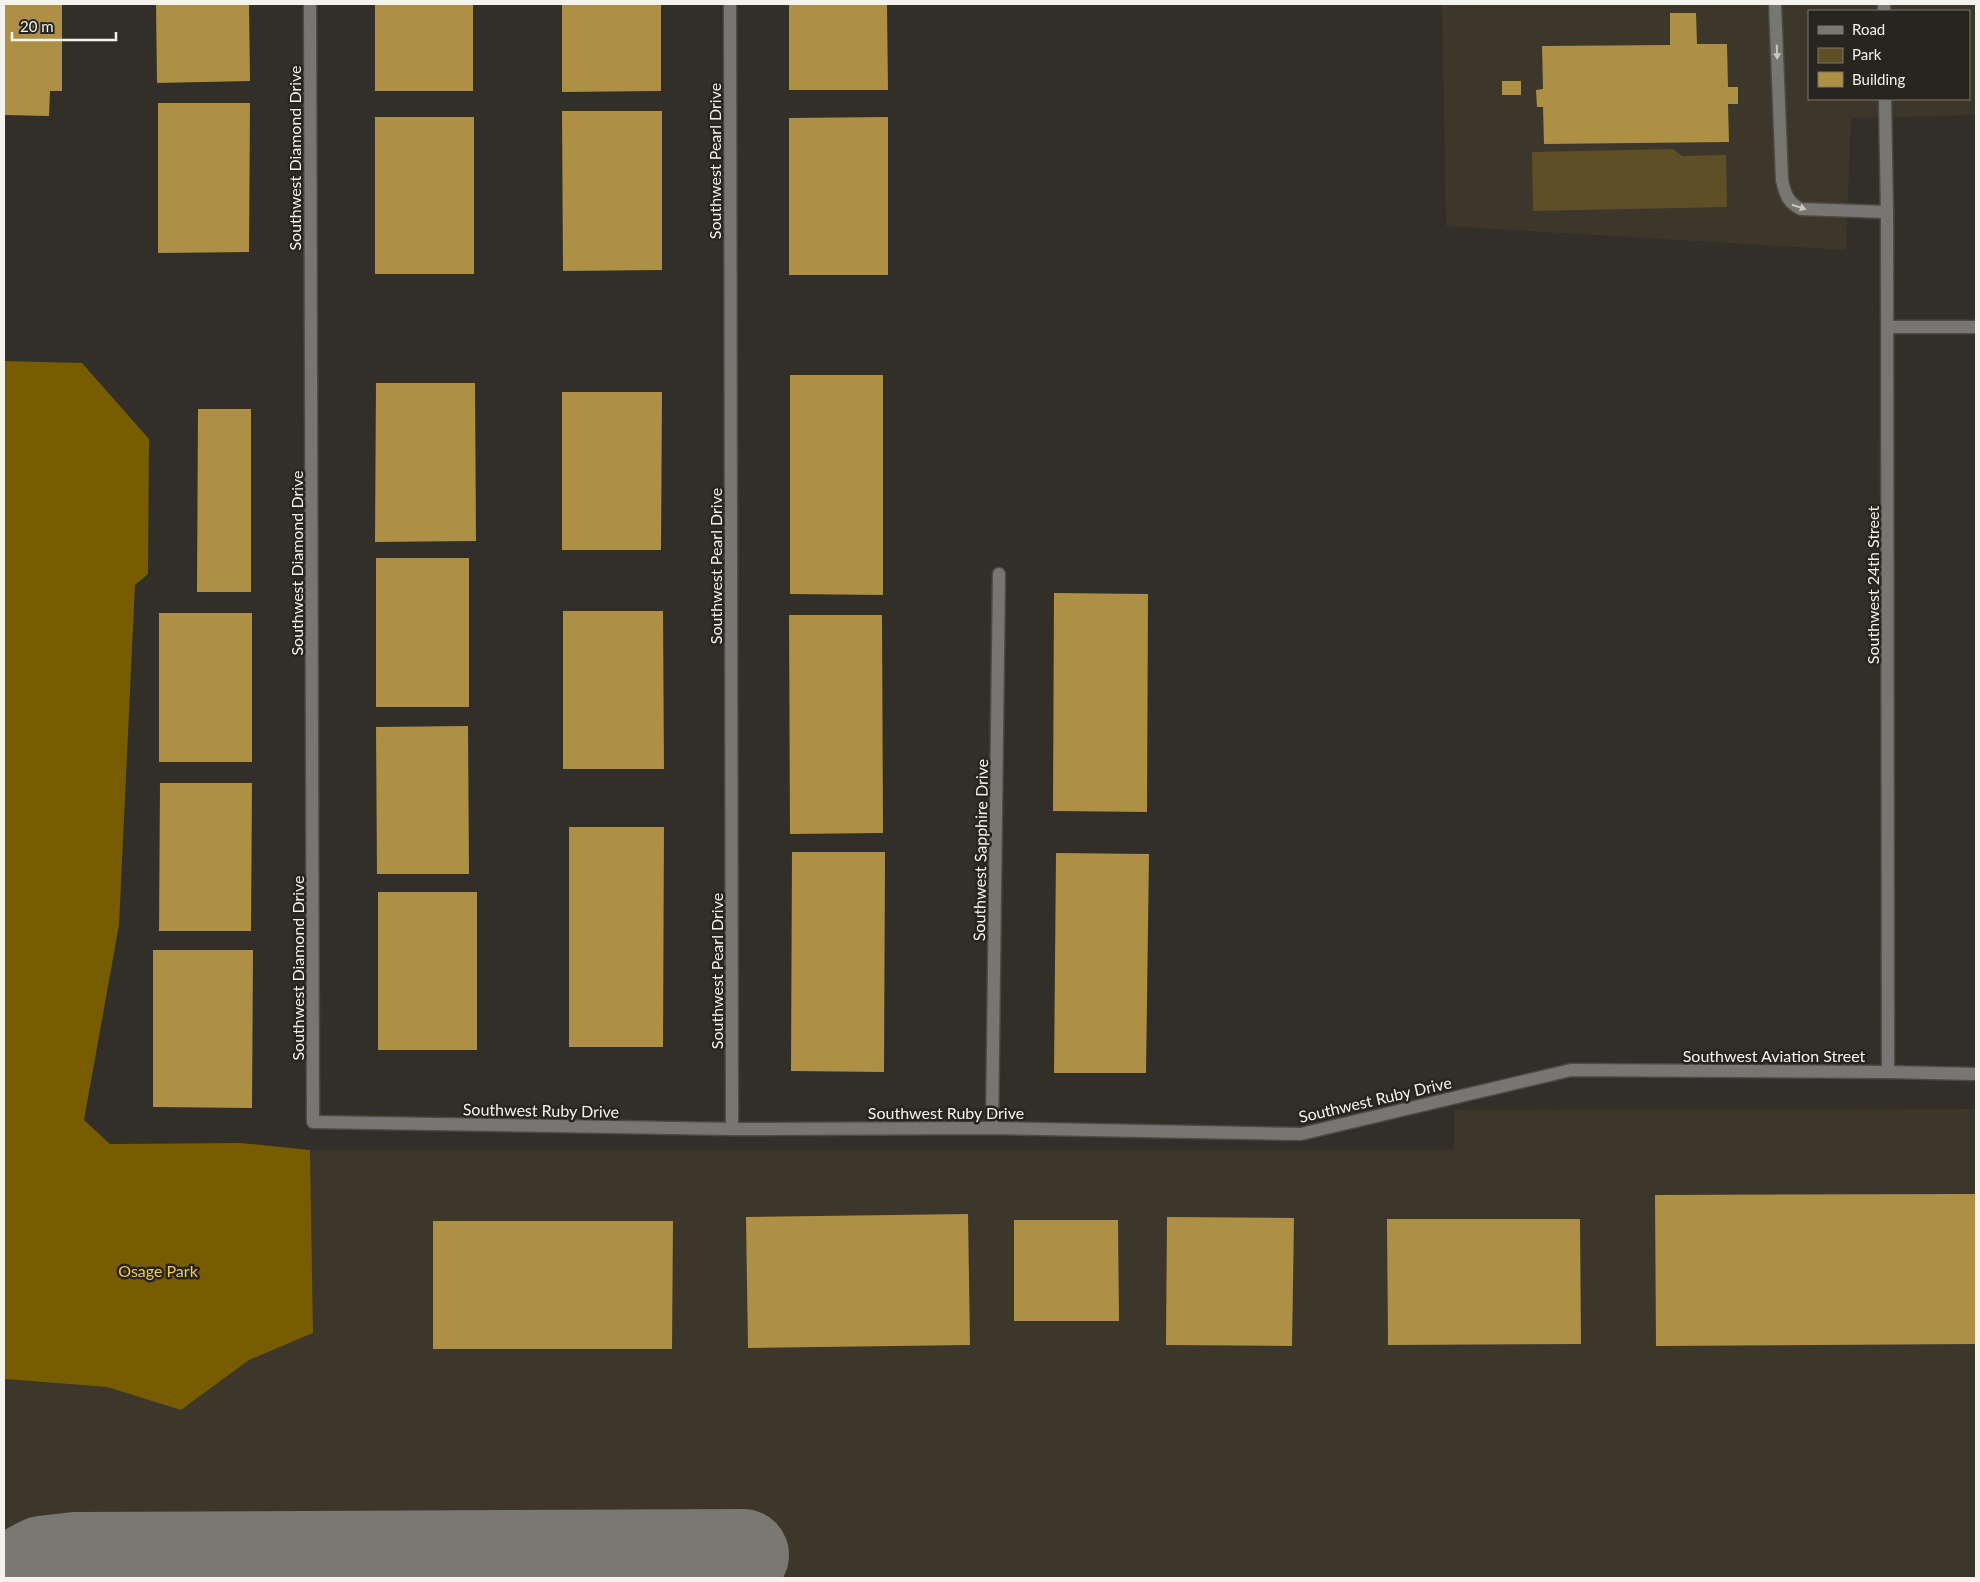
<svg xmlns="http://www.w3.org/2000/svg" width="1980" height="1582" font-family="Lato,sans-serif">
	<rect width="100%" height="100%" fill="#312f28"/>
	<!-- built -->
	<g fill="#3c372a" fill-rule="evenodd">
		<path d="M 1442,4 L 1976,4 L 1976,115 L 1851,118 L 1846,250 L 1446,226 ZM 1809,11 L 1969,11 L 1969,99 L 1809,99 Z"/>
		<path d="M 1976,1109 L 1976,1578 L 4,1578 L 4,1379 L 107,1387 L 181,1410 L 249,1360 L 313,1333 L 310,1150 L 1454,1150 L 1454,1110 Z"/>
	</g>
	<!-- green -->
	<path fill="#5f4f26" d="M 1673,149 L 1682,156 L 1726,155 L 1727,207 L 1533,211 L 1532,152 Z"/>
	<!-- forest -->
	<path fill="#785c02" d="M 4,361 L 82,363 L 149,439 L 148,574 L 135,585 L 119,925 L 84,1120 L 110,1144 L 241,1143 L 310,1150 L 313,1333 L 249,1360 L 181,1410 L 107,1387 L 4,1379 Z"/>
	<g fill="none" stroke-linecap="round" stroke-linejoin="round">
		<!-- taxiway -->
		<path stroke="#7a7872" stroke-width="92" d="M 12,1578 L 42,1562 L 76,1558 L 743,1555"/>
	</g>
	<!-- building -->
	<g fill="#ad9046">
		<path d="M 4,4 L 62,4 L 62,91 L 50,91 L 49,116 L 4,115 Z"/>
		<path d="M 156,4 L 249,4 L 250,81 L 157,83 Z"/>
		<rect x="375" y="4" width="98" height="87"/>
		<path d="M 562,4 L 661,4 L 661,91 L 562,92 Z"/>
		<path d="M 789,4 L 887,4 L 888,90 L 789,90 Z"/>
		<path d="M 1670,13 L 1696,13 L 1697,44 L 1727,44 L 1728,87 L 1738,87 L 1738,104 L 1728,104 L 1729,142 L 1544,144 L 1543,107 L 1537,107 L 1536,90 L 1543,89 L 1542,46 L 1670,45 Z"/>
		<rect x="1502" y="81" width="19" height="14"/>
		<path d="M 158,103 L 250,103 L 249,252 L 158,253 Z"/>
		<path d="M 562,111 L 662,111 L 662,270 L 563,271 Z"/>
		<rect x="375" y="117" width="99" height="157"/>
		<path d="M 888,117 L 888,275 L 789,275 L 789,118 Z"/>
		<path d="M 790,375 L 883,375 L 883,595 L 790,594 Z"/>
		<path d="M 376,383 L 475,383 L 476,541 L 375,542 Z"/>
		<path d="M 562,392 L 662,392 L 661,550 L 562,550 Z"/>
		<path d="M 198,409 L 251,409 L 251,592 L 197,592 Z"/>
		<rect x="376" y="558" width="93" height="149"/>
		<path d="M 1054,593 L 1148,594 L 1147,812 L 1053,811 Z"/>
		<path d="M 563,611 L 663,611 L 664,769 L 563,769 Z"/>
		<rect x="159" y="613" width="93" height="149"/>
		<path d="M 789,615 L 882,615 L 883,833 L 790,834 Z"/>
		<path d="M 468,726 L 469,874 L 377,874 L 376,727 Z"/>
		<path d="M 160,783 L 252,783 L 251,931 L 159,931 Z"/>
		<path d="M 569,827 L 664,827 L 663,1047 L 569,1047 Z"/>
		<path d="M 792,852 L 885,852 L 884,1072 L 791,1071 Z"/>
		<path d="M 1056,853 L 1149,854 L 1146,1073 L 1054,1073 Z"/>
		<rect x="378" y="892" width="99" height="158"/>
		<path d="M 153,950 L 253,950 L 252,1108 L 153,1107 Z"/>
		<path d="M 1976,1194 L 1976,1344 L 1656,1346 L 1655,1195 Z"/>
		<path d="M 968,1214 L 970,1345 L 748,1348 L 746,1217 Z"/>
		<path d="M 1167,1217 L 1294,1218 L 1292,1346 L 1166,1345 Z"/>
		<path d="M 1387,1219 L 1580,1219 L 1581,1344 L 1388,1345 Z"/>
		<path d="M 1014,1220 L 1118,1220 L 1119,1321 L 1014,1321 Z"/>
		<path d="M 433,1221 L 673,1221 L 672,1349 L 433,1349 Z"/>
	</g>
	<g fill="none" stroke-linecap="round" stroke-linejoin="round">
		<defs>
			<g id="minor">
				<path d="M 310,4 L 313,1122 L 732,1129 L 992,1128 L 1301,1134 L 1571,1070 L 1888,1072 L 1976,1074"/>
				<path d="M 730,4 L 732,1129"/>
				<path d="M 1775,4 L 1782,180 C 1785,194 1788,203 1801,209 L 1887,212"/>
				<path d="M 1884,4 L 1884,11"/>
				<path d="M 1885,99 L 1887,212 L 1888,1072"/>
				<path d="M 1888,327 L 1976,327"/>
				<path d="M 992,1128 L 999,574"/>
			</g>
		</defs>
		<!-- minor casing -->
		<use href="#minor" stroke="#4c4a44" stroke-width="15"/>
		<!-- minor -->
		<use href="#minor" stroke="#787673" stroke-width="12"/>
	</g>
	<!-- one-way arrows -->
	<defs><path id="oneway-solid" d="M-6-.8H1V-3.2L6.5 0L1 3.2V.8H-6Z" transform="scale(1.25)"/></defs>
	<g fill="#c9c7c2">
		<use href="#oneway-solid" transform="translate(1777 52) rotate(88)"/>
		<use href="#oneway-solid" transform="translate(1799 207) rotate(17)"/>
	</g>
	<g text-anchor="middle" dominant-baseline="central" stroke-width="5" stroke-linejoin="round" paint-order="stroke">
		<!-- street labels -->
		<g font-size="16" fill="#f4f2ed" stroke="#28251e">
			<text transform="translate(294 158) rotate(-90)">Southwest Diamond Drive</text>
			<text transform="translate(714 161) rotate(-90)">Southwest Pearl Drive</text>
			<text transform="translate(296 563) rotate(-90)">Southwest Diamond Drive</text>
			<text transform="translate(715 566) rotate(-90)">Southwest Pearl Drive</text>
			<text transform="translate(1872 585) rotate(-90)">Southwest 24th Street</text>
			<text transform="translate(980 850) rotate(-89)">Southwest Sapphire Drive</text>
			<text transform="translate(297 968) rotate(-90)">Southwest Diamond Drive</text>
			<text transform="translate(716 971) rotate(-90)">Southwest Pearl Drive</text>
			<text x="1774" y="1055">Southwest Aviation Street</text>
			<text transform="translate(1375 1099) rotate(-13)">Southwest Ruby Drive</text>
			<text transform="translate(541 1110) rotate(1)">Southwest Ruby Drive</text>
			<text x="946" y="1112">Southwest Ruby Drive</text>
		</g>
		<!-- park labels -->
		<g font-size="16" fill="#efc660" stroke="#28251e">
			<text x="158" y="1270">Osage Park</text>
		</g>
	</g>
	<!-- border -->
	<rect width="1980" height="1582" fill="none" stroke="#f4f2ed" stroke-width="10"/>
	<!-- legend -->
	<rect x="1808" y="10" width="162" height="90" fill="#28251e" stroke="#7a7771"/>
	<rect x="1818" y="26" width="25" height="8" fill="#787673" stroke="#7a7771"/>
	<text x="1852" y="35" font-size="15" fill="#f4f2ed">Road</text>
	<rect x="1818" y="48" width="25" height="15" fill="#5f4f26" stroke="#7a7771"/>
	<text x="1852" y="60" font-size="15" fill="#f4f2ed">Park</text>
	<rect x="1818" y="72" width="25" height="15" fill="#ad9046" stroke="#7a7771"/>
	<text x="1852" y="85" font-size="15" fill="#f4f2ed">Building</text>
	<!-- scale -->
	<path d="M12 32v8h104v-8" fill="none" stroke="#f4f2ed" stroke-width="2.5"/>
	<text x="20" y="32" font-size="15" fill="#f4f2ed" stroke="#28251e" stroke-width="4" paint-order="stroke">20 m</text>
</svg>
